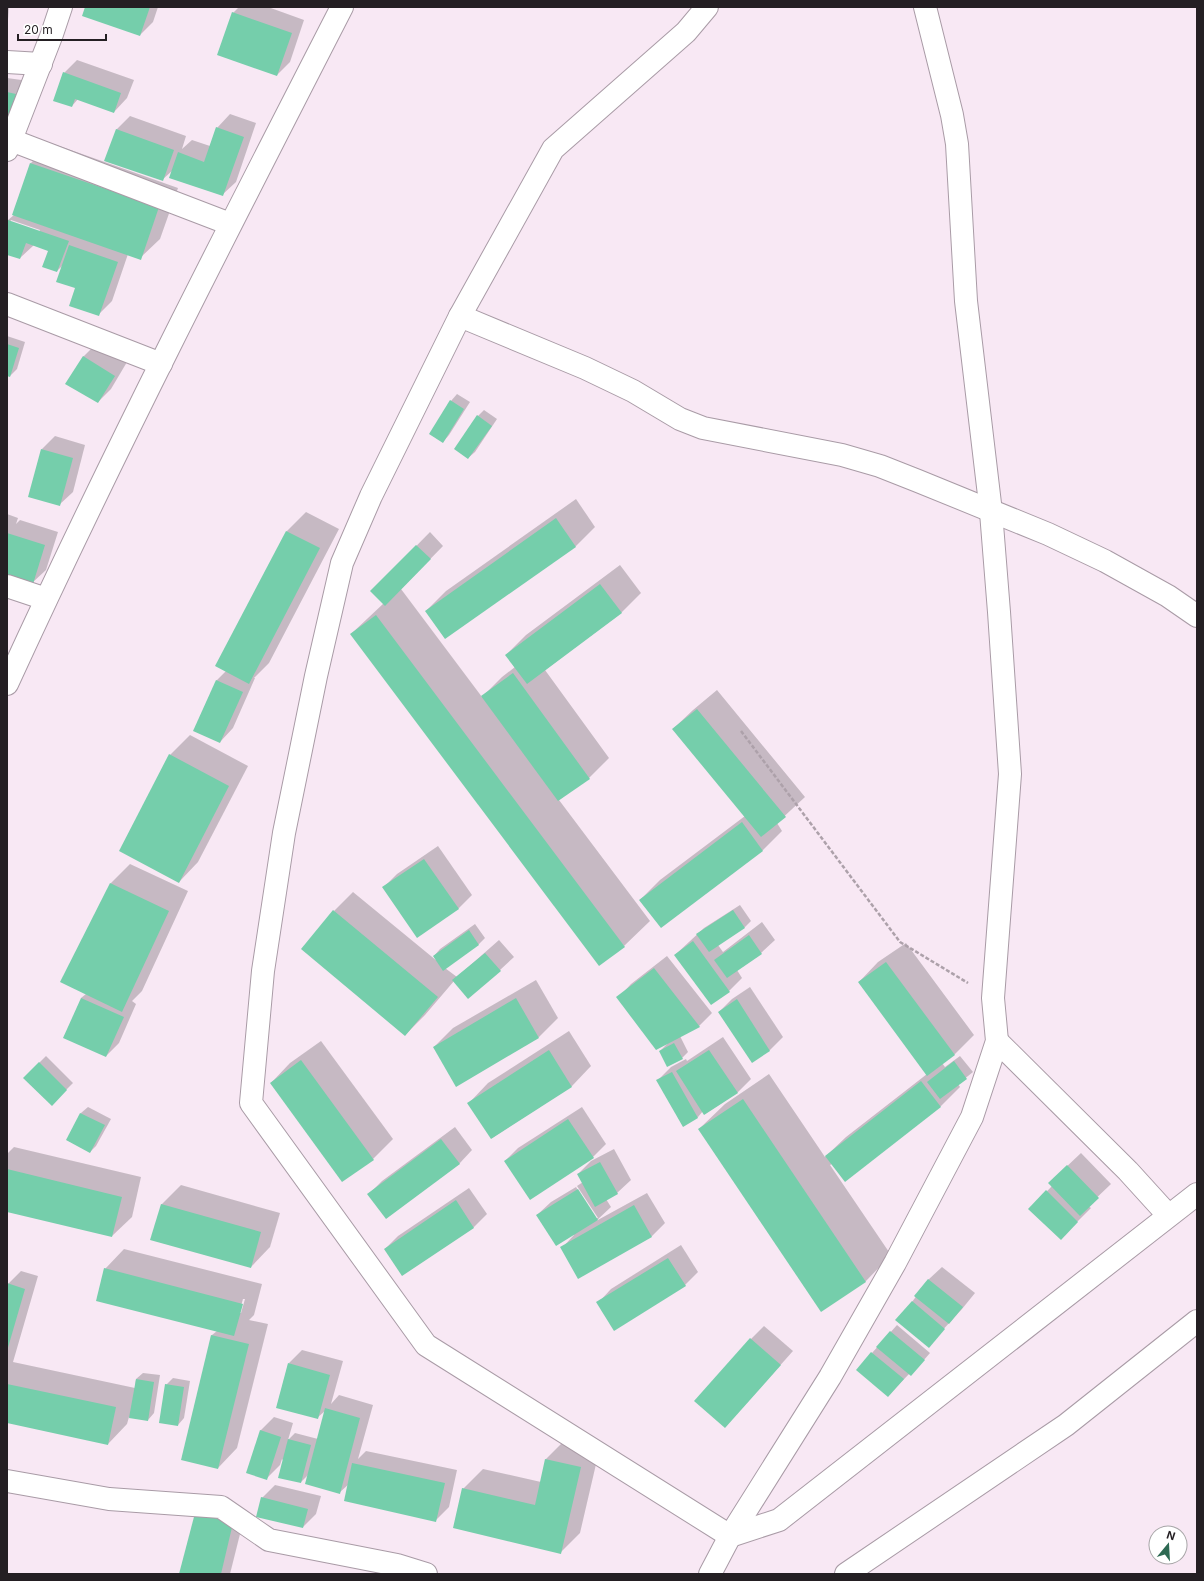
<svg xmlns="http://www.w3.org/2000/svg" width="1204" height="1581" font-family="Inter,sans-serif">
	<rect width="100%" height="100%" fill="#f8e8f4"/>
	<!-- shadow -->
	<g fill="#0003" fill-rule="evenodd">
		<path d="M 7,7 L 9,7 L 7,33 Z"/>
		<path d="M 86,7 L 158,7 L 153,22 L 140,35 Z"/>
		<path d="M 239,7 L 268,7 L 304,20 L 290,62 L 277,75 L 233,13 Z"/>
		<path d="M 77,60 L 134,80 L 127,98 L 114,112 L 78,99 L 72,106 L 64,73 Z"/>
		<path d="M 7,78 L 29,81 L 7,150 Z"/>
		<path d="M 230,114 L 256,123 L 236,182 L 222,195 L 173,170 L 162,180 L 116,130 L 130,116 L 186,136 L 182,149 L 192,140 L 210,146 L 217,128 Z"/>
		<path d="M 51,143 L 178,188 L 160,239 L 140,258 L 128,254 L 112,301 L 98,315 L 76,288 L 63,265 L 57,271 L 49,250 L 34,245 L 20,258 L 7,254 L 7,224 L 8,220 L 14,215 L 13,214 L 31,163 ZM 11,220 L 40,230 L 39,232 L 10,222 Z"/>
		<path d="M 7,336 L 25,342 L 17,369 L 10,376 L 7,375 Z"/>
		<path d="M 97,343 L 127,362 L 111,389 L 98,402 L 83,357 Z"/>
		<path d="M 457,394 L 470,402 L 449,435 L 443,442 L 430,434 L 451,401 Z"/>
		<path d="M 484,410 L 497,419 L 475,452 L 468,458 L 478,416 Z"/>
		<path d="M 55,436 L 85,445 L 73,492 L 59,505 L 42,449 Z"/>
		<path d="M 576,499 L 595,527 L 576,546 L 445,638 L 426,611 L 446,591 Z"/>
		<path d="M 306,512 L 339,529 L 269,663 L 254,678 L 255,678 L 233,728 L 220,742 L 195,730 L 217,680 L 226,671 L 217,666 L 287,531 Z"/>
		<path d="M 7,514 L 18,518 L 16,524 L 20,520 L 58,532 L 46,570 L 32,583 L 7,575 Z"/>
		<path d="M 430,532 L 443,546 L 401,589 L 482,697 L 502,677 L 515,667 L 506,655 L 526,635 L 620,565 L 641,593 L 621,613 L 545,670 L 609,758 L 589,778 L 559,800 L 650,921 L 624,946 L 351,634 L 384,603 L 372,591 Z"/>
		<path d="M 717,690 L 805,797 L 777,823 L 782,831 L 763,850 L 661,927 L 640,900 L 660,880 L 745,816 L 673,729 L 693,710 Z"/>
		<path d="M 190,735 L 248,766 L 198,862 L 179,882 L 170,755 Z"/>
		<path d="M 438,846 L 472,895 L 459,908 L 418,936 L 384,887 L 397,874 Z"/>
		<path d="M 130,864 L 188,891 L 142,991 L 132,1001 L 136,1004 L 119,1043 L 106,1056 L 81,998 L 86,994 L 111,883 Z"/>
		<path d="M 353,892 L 437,961 L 434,956 L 440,949 L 475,924 L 485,938 L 479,944 L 445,968 L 457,977 L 499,940 L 514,957 L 500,970 L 454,981 L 425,1015 L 405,1035 L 334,911 Z"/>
		<path d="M 740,905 L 751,921 L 745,927 L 718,945 L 723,952 L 762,922 L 775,940 L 761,953 L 737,970 L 742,978 L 729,991 L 675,955 L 704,928 Z"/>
		<path d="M 906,943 L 974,1035 L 955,1054 L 942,1063 L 945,1067 L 960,1056 L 973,1072 L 958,1084 L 960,1087 L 941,1106 L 845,1180 L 832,1164 L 830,1165 L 891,1255 L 866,1281 L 822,1310 L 699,1129 L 725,1104 L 769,1074 L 825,1157 L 846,1137 L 927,1074 L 859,982 L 878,962 Z"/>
		<path d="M 667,956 L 712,1013 L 699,1026 L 680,1036 L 688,1052 L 682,1058 L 660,1051 L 669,1042 L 618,998 L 631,984 Z"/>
		<path d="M 536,980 L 558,1018 L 539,1037 L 434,1047 L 453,1028 Z"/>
		<path d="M 750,987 L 783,1037 L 770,1050 L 752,1061 L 719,1012 L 732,999 Z"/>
		<path d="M 569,1031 L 591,1066 L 572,1086 L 492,1138 L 469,1103 L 488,1083 Z"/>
		<path d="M 723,1037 L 751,1079 L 738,1092 L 705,1114 L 703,1111 L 698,1117 L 683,1126 L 658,1080 L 671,1067 L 686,1059 L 687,1061 Z"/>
		<path d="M 321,1041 L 393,1139 L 373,1159 L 271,1083 L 290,1063 Z"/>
		<path d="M 46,1056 L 73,1083 L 52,1104 L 24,1078 Z"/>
		<path d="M 88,1107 L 111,1119 L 96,1146 L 90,1152 L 67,1140 L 81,1113 Z"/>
		<path d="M 582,1107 L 606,1144 L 593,1157 L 505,1161 L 518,1148 Z"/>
		<path d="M 455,1127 L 472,1150 L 459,1164 L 369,1194 L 382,1181 Z"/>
		<path d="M 14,1147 L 141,1177 L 132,1217 L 112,1236 L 7,1211 L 7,1154 Z"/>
		<path d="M 614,1149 L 631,1180 L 617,1193 L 606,1199 L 611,1207 L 596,1221 L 647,1193 L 665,1223 L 652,1236 L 579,1277 L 562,1248 L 574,1235 L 537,1215 L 551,1202 L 576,1187 L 595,1218 L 598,1218 L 577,1186 L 583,1182 L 578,1174 L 591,1161 Z"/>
		<path d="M 1081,1153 L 1111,1184 L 1088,1206 L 1091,1208 L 1061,1238 L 1030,1209 L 1052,1186 L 1063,1170 Z"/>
		<path d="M 181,1185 L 280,1213 L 270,1247 L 251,1267 L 161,1205 Z"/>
		<path d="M 469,1188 L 487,1214 L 474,1227 L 402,1275 L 385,1249 L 398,1236 Z"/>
		<path d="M 681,1245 L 698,1272 L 685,1285 L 598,1303 L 611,1289 Z"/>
		<path d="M 124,1249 L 262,1284 L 254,1315 L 249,1320 L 268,1324 L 237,1448 L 218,1468 L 212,1335 L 217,1331 L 105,1269 ZM 243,1299 L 245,1299 L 241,1313 L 239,1313 Z"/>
		<path d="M 942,1267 L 975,1293 L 962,1309 L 928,1346 L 912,1302 L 928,1280 Z"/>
		<path d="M 21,1271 L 38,1276 L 13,1362 L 135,1388 L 136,1379 L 143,1373 L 160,1375 L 154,1413 L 148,1420 L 129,1417 L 127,1424 L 108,1444 L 7,1422 L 7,1287 L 8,1284 Z"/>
		<path d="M 897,1325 L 930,1353 L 917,1368 L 909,1374 L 888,1396 L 872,1353 Z"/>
		<path d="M 764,1326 L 793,1351 L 725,1427 L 751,1339 Z"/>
		<path d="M 302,1350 L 343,1361 L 331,1404 L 339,1395 L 373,1405 L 358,1459 L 366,1451 L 457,1470 L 449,1507 L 436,1520 L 349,1484 L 339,1493 L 308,1475 L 301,1482 L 282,1459 L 280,1465 L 267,1478 L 248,1472 L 261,1430 L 274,1417 L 293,1423 L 288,1440 L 295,1433 L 318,1439 L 326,1410 L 317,1418 L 289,1363 Z"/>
		<path d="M 173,1378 L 190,1381 L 184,1418 L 178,1425 L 166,1385 Z"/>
		<path d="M 566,1439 L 600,1447 L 580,1533 L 561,1552 L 463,1489 L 483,1469 L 541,1482 L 546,1459 Z"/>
		<path d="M 275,1485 L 321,1496 L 316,1514 L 303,1527 L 262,1498 Z"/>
		<path d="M 209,1500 L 246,1510 L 230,1574 L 180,1574 Z"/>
	</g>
	<!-- building -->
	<g fill="#75ceab">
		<path d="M 85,7 L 150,7 L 140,36 L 82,16 Z"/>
		<path d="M 232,12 L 292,33 L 277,76 L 217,55 Z"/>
		<path d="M 63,72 L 121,93 L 114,113 L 75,99 L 72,107 L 53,101 Z"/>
		<path d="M 7,92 L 16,94 L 10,142 L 7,141 Z"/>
		<path d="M 216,127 L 244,137 L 223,196 L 169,178 L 178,152 L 204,162 Z"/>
		<path d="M 116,129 L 174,150 L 163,181 L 104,161 Z"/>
		<path d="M 30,163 L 159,207 L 141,260 L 12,215 Z"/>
		<path d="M 8,220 L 69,241 L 57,272 L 42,267 L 48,251 L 26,243 L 20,259 L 7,255 Z"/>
		<path d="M 69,245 L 118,262 L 99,316 L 69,306 L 75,288 L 56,282 Z"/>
		<path d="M 7,344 L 19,348 L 10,377 L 7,376 Z"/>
		<path d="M 83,356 L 115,376 L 98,403 L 65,384 Z"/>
		<path d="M 450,400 L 464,409 L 443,443 L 429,434 Z"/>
		<path d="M 477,415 L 492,426 L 468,459 L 454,449 Z"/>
		<path d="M 41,449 L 73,458 L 60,506 L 28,497 Z"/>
		<path d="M 556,518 L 576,547 L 445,639 L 425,611 Z"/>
		<path d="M 286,531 L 320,548 L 249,684 L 215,666 Z"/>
		<path d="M 7,533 L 45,545 L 33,584 L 7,576 Z"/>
		<path d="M 416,545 L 431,559 L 385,606 L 370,591 Z"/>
		<path d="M 600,584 L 622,613 L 527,684 L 505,655 Z"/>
		<path d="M 376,615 L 625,947 L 599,966 L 350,634 Z"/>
		<path d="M 513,673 L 590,779 L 558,801 L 481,696 Z"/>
		<path d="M 216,680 L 243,692 L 220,743 L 193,731 Z"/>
		<path d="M 697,709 L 786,817 L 761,837 L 672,729 Z"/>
		<path d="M 169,754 L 229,786 L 179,883 L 119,851 Z"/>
		<path d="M 742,822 L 763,851 L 661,928 L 639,900 Z"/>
		<path d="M 424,859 L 459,909 L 417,938 L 382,887 Z"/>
		<path d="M 110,883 L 169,911 L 122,1012 L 60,982 Z"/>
		<path d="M 333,910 L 438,997 L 405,1036 L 301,949 Z"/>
		<path d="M 733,910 L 745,928 L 709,952 L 696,934 Z"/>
		<path d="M 469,930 L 479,945 L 443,971 L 433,956 Z"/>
		<path d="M 749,935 L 762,954 L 727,978 L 714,960 Z"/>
		<path d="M 693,941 L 730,992 L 711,1005 L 674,955 Z"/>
		<path d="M 485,953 L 501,971 L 468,999 L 452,980 Z"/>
		<path d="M 886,962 L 955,1055 L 927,1076 L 858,982 Z"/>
		<path d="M 654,968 L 700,1027 L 656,1050 L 616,997 Z"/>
		<path d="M 81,998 L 124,1017 L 106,1057 L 63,1038 Z"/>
		<path d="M 516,998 L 539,1038 L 456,1087 L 433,1047 Z"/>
		<path d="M 737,999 L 770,1051 L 752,1063 L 718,1012 Z"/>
		<path d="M 674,1043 L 683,1059 L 667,1067 L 659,1051 Z"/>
		<path d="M 549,1050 L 572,1087 L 491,1139 L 467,1103 Z"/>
		<path d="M 709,1050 L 738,1093 L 704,1115 L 676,1071 Z"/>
		<path d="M 301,1060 L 374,1160 L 342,1182 L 270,1083 Z"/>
		<path d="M 954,1061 L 967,1079 L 940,1099 L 927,1082 Z"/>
		<path d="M 39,1062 L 67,1090 L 52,1106 L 23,1078 Z"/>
		<path d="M 672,1072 L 698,1118 L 683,1127 L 656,1080 Z"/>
		<path d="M 921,1081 L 941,1107 L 845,1182 L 825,1156 Z"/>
		<path d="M 743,1099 L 866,1282 L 821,1312 L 698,1129 Z"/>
		<path d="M 80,1113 L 105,1125 L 90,1153 L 66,1140 Z"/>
		<path d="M 568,1119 L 594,1158 L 530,1200 L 504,1161 Z"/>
		<path d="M 441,1139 L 460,1164 L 386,1219 L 367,1194 Z"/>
		<path d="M 600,1162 L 618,1194 L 595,1207 L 577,1174 Z"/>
		<path d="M 1067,1165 L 1099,1198 L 1080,1216 L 1048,1183 Z"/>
		<path d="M 7,1169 L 122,1197 L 112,1237 L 7,1212 Z"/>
		<path d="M 578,1189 L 598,1220 L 556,1246 L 536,1215 Z"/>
		<path d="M 1046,1190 L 1078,1222 L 1061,1240 L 1028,1209 Z"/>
		<path d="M 456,1200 L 474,1228 L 402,1276 L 384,1249 Z"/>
		<path d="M 161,1204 L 261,1232 L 251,1268 L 150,1240 Z"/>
		<path d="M 634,1205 L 652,1237 L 578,1279 L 560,1247 Z"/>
		<path d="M 668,1258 L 686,1286 L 614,1331 L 596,1302 Z"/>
		<path d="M 104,1268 L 243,1304 L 234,1336 L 96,1301 Z"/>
		<path d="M 928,1279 L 963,1307 L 949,1324 L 914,1296 Z"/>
		<path d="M 7,1283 L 25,1289 L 7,1351 Z"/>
		<path d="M 912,1301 L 945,1329 L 929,1348 L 895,1320 Z"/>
		<path d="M 890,1331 L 925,1360 L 911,1376 L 876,1347 Z"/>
		<path d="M 211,1335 L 249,1344 L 218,1469 L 181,1460 Z"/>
		<path d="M 750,1338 L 781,1365 L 725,1428 L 694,1401 Z"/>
		<path d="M 871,1352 L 904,1379 L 888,1397 L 856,1370 Z"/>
		<path d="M 288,1363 L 330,1375 L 318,1419 L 276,1408 Z"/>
		<path d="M 136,1379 L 154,1382 L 148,1421 L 129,1418 Z"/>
		<path d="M 7,1384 L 116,1407 L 108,1445 L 7,1423 Z"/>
		<path d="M 165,1384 L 184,1387 L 178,1426 L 159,1423 Z"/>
		<path d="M 325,1408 L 360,1418 L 340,1494 L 305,1484 Z"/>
		<path d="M 260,1430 L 281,1437 L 267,1480 L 246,1473 Z"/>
		<path d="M 288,1439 L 311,1445 L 301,1483 L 278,1478 Z"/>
		<path d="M 545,1459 L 581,1467 L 561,1554 L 453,1528 L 462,1488 L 535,1505 Z"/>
		<path d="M 352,1463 L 445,1483 L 436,1522 L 344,1501 Z"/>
		<path d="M 261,1497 L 308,1509 L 303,1528 L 256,1517 Z"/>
		<path d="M 195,1513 L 233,1523 L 221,1574 L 179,1574 Z"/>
	</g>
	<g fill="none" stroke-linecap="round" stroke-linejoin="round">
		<defs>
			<g id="minor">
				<path d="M 707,7 L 686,32 L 553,149 L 460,316 L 371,496 L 342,563 L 316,676 L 284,833 L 263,971 L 251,1103 L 426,1345 L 730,1536 L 779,1520 L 1197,1194"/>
				<path d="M 7,62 L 41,64"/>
				<path d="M 11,140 L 230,224"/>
				<path d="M 7,150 L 52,34 L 61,7"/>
				<path d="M 7,304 L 161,364"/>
				<path d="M 460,316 L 585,368 L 633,391 L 680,419 L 703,428 L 842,455 L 880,466 L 918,481 L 1048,534 L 1105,561 L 1168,596 L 1197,616"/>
				<path d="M 7,586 L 46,599"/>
				<path d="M 7,684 C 112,455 227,231 342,7"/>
				<path d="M 997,1041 L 1128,1171 L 1168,1215"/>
				<path d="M 7,1481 L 109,1499 L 221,1507 L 269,1540 L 397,1565 L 426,1574"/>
				<path d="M 710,1574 L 730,1536 L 830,1377 L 895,1263 L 972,1117 L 997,1041 L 993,998 L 1010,774 L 999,612 L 991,512 L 966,301 L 957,144 L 952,115 L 925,7"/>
			</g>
			<path id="tertiary" d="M 846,1574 L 1066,1425 L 1197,1321"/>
		</defs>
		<!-- minor casing -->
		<use href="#minor" stroke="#a99ba6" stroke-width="24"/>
		<!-- tertiary casing -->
		<use href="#tertiary" stroke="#a99ba6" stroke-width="24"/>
		<!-- path -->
		<path stroke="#ada1aa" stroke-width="2.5" stroke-dasharray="4 2" stroke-linecap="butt" d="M 741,731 L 900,942 L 968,983"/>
		<!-- minor -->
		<use href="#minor" stroke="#fff" stroke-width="22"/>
		<!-- tertiary -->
		<use href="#tertiary" stroke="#fff" stroke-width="22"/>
	</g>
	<!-- border -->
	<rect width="1204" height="1581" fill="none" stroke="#241f23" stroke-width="16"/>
	<!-- north arrow -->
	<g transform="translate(1168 1545) rotate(18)"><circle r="19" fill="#ffffff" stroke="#a7a5a7"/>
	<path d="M0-3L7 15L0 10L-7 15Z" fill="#2e6953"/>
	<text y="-6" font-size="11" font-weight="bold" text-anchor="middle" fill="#241f23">N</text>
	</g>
	<!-- scale -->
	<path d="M18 34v6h88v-6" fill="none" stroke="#241f23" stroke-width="2"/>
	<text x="24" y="34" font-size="12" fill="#241f23" stroke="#ffffff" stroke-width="3" paint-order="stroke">20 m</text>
</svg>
